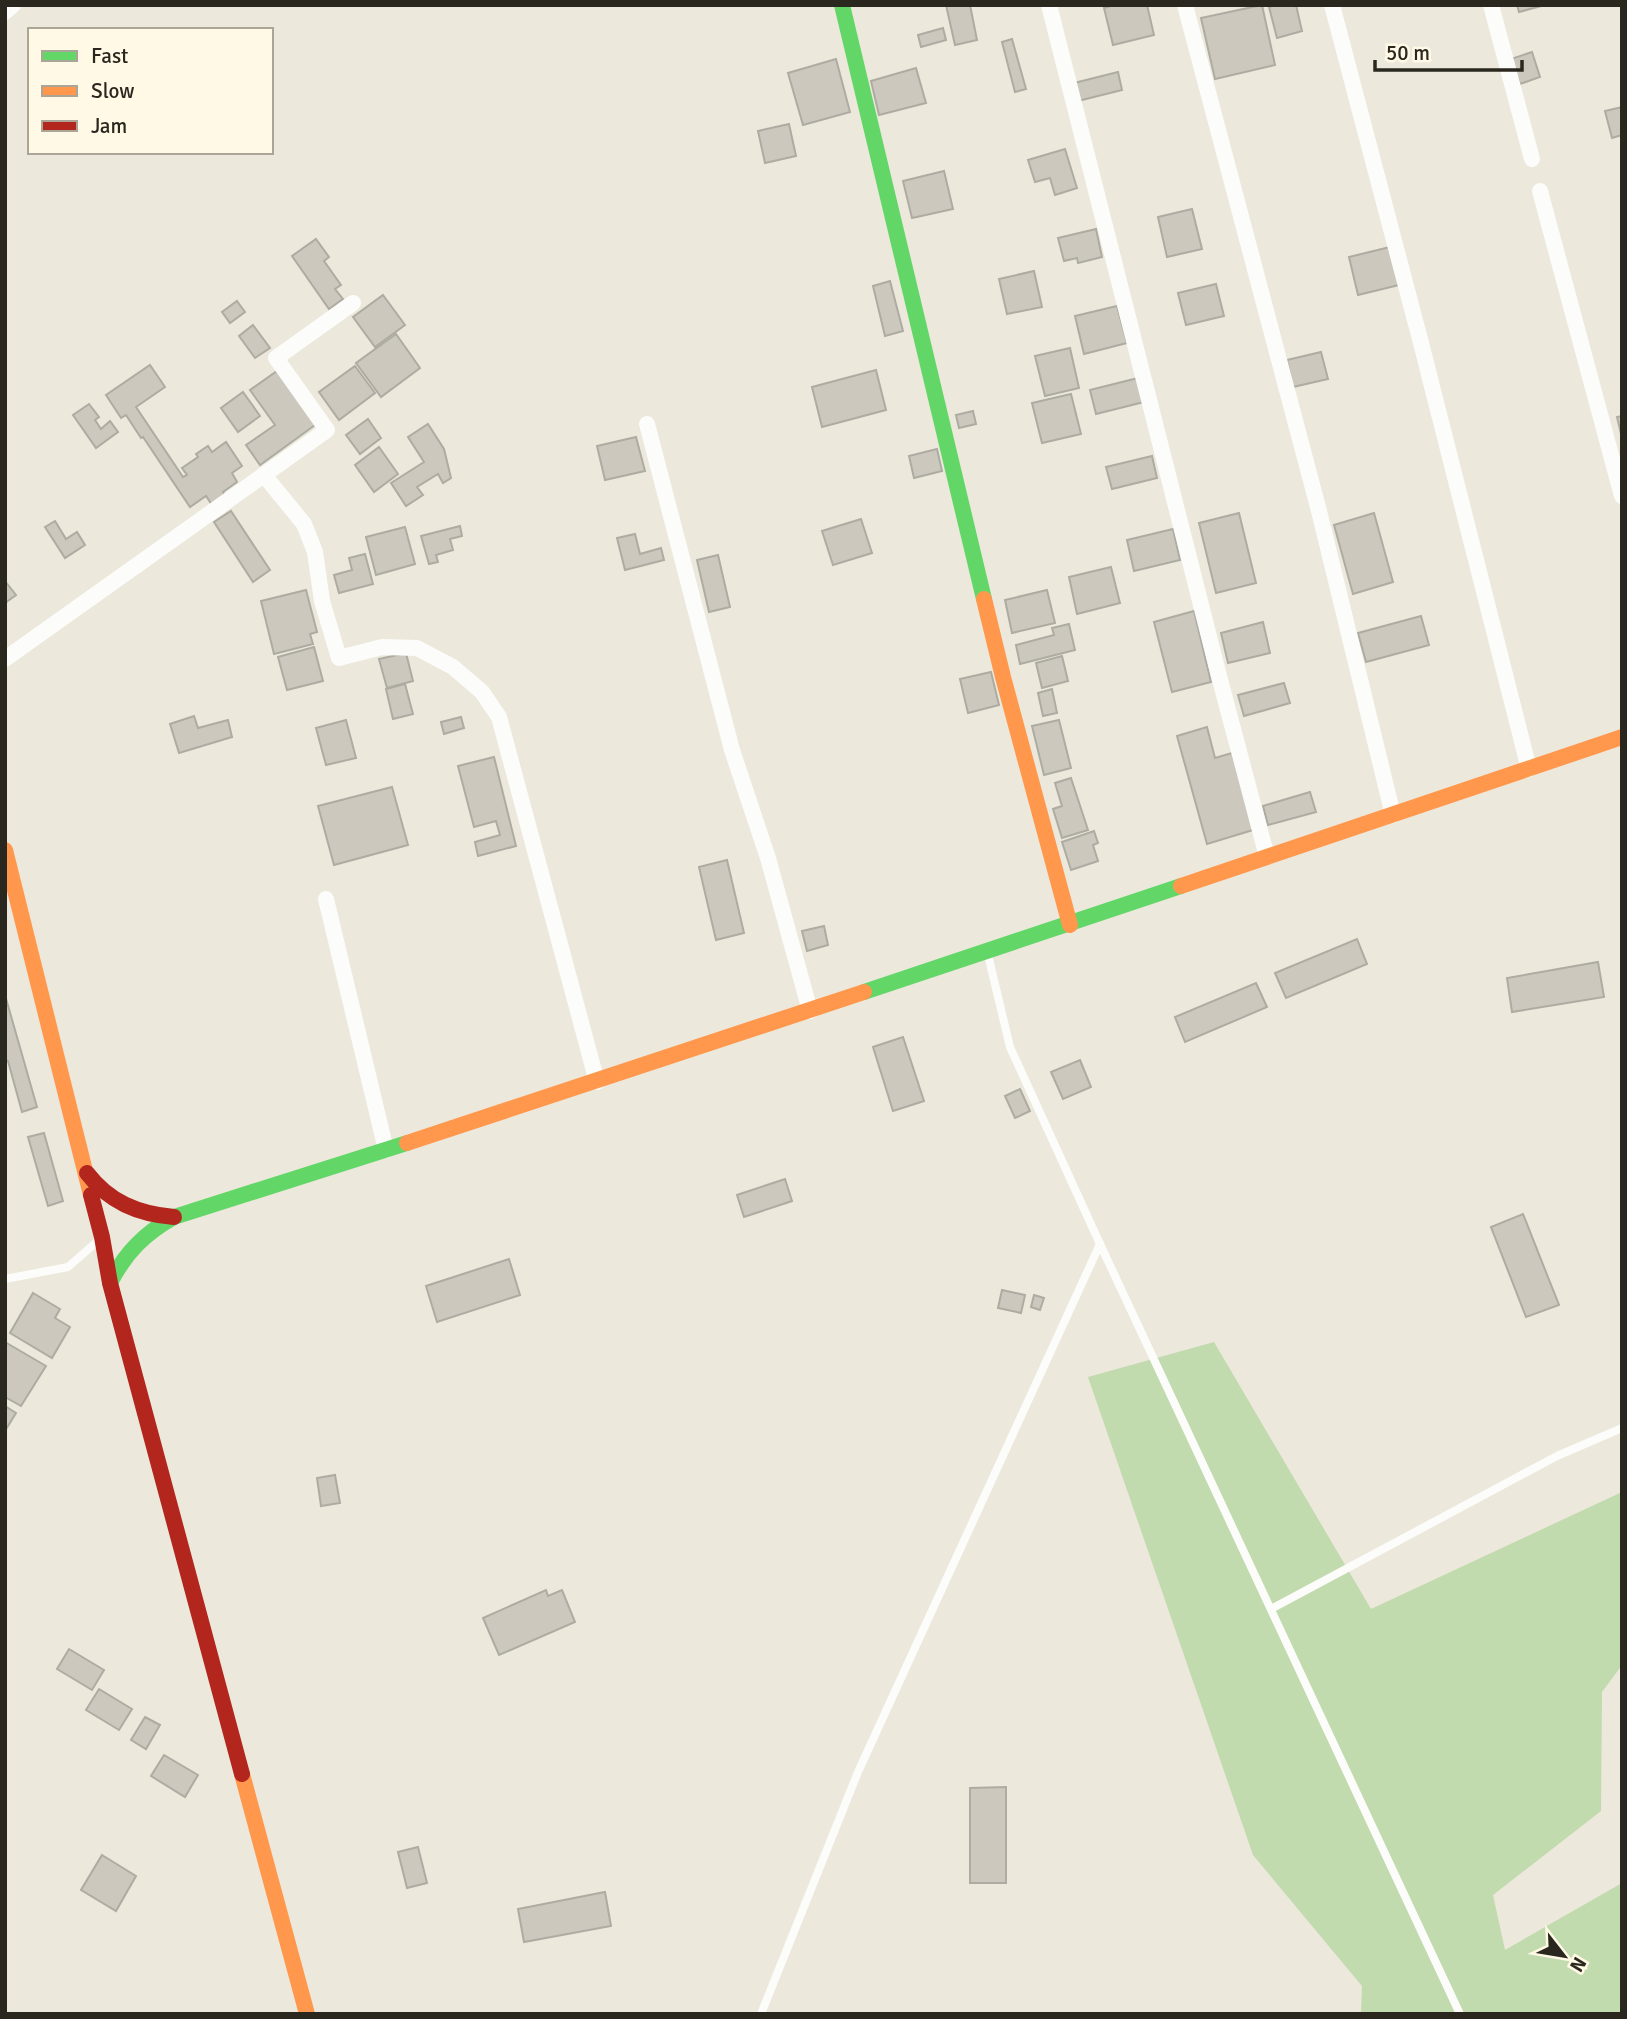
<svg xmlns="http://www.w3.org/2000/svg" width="1627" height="2019" font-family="Signika,sans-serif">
	<rect width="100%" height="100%" fill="#ece8db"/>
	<!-- green -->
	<path fill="#c1daae" d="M 1214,1342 L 1371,1609 L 1622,1492 L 1622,1665 L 1602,1692 L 1601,1811 L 1493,1895 L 1505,1950 L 1622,1883 L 1622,2014 L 1361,2014 L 1362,1986 L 1253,1855 L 1088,1377 Z"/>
	<!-- building -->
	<g fill="#ccc8be" stroke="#aeaca2" stroke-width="2">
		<path d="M 946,5 L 970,5 L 977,40 L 955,45 Z"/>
		<path d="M 1114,5 L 1147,5 L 1154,35 L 1113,45 L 1104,8 Z"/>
		<path d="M 1262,5 L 1275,65 L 1215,79 L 1201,18 Z"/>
		<path d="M 1277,5 L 1296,5 L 1302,31 L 1277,38 L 1269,7 Z"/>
		<path d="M 1517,5 L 1545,5 L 1519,12 Z"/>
		<path d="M 943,28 L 946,40 L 921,47 L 918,35 Z"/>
		<path d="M 1012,39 L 1026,89 L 1015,92 L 1002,42 Z"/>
		<path d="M 1532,52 L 1540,77 L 1520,84 L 1511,59 Z"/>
		<path d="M 836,59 L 850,112 L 803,125 L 788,73 Z"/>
		<path d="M 916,68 L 926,103 L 879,115 L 871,81 Z"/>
		<path d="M 1118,72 L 1122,90 L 1078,101 L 1074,83 Z"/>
		<path d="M 1622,107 L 1622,135 L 1612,138 L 1605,111 Z"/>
		<path d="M 789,124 L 796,156 L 765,163 L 758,131 Z"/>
		<path d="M 1065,149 L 1077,188 L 1055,195 L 1050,178 L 1035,182 L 1028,160 Z"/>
		<path d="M 944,171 L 953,209 L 912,218 L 903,181 Z"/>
		<path d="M 1192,209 L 1202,249 L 1167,257 L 1158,217 Z"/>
		<path d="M 1096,229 L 1102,257 L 1078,263 L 1077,258 L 1064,261 L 1058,238 Z"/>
		<path d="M 316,239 L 329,257 L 324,261 L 341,285 L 335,289 L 343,299 L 329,309 L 292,256 Z"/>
		<path d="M 1390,247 L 1399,285 L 1358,295 L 1349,257 Z"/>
		<path d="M 1034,271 L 1042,307 L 1007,314 L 999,279 Z"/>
		<path d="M 890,281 L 903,331 L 885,336 L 873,286 Z"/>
		<path d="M 1216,284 L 1224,316 L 1186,325 L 1178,293 Z"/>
		<path d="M 383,295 L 405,325 L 375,347 L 353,317 Z"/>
		<path d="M 237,301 L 245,312 L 230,323 L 222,312 Z"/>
		<path d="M 1117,306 L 1127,343 L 1084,354 L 1075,316 Z"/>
		<path d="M 253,325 L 270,348 L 255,358 L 239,336 Z"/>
		<path d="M 396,334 L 420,368 L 381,397 L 356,363 Z"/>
		<path d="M 1070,348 L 1079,388 L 1045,396 L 1035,356 Z"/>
		<path d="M 1321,352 L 1328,379 L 1293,387 L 1287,360 Z"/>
		<path d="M 150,365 L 165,387 L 136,407 L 183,477 L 187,475 L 182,468 L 198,457 L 196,454 L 208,446 L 212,452 L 226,442 L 242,466 L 232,473 L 237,482 L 223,492 L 225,495 L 212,505 L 206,496 L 190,507 L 143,437 L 141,438 L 126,415 L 121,418 L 106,395 Z"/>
		<path d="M 355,366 L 375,393 L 339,420 L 319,392 Z"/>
		<path d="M 876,370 L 886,410 L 822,427 L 812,387 Z"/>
		<path d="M 277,371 L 315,425 L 260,465 L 246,445 L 275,425 L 250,390 Z"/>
		<path d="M 1138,378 L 1144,402 L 1096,414 L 1090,390 Z"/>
		<path d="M 243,392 L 260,416 L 238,432 L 221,408 Z"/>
		<path d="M 1071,394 L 1081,434 L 1042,443 L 1032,403 Z"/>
		<path d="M 89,404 L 99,417 L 95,420 L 101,429 L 110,421 L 118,432 L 96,448 L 73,415 Z"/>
		<path d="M 973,411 L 976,424 L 959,428 L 956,415 Z"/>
		<path d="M 1622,416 L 1622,438 L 1617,417 Z"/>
		<path d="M 368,419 L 381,438 L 360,454 L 346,435 Z"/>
		<path d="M 428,424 L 444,449 L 451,478 L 443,483 L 438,474 L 417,487 L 423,495 L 406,506 L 391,483 L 424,462 L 408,437 Z"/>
		<path d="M 636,437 L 645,471 L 605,480 L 597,446 Z"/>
		<path d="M 379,447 L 398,474 L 374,492 L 355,465 Z"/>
		<path d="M 937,449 L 942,471 L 914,478 L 909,456 Z"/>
		<path d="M 1152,456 L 1157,478 L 1112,489 L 1106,467 Z"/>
		<path d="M 231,511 L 270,570 L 253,582 L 214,522 Z"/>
		<path d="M 1239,513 L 1256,583 L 1216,593 L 1199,523 Z"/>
		<path d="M 1374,513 L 1393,582 L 1353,594 L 1334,525 Z"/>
		<path d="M 861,519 L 872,553 L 833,565 L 822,531 Z"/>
		<path d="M 55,521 L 66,539 L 77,532 L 85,545 L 65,558 L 45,527 Z"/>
		<path d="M 460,526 L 462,536 L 450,539 L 453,550 L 436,555 L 438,562 L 429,564 L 421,536 Z"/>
		<path d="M 405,527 L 415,564 L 376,575 L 366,537 Z"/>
		<path d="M 1173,529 L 1180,560 L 1134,571 L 1127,540 Z"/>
		<path d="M 635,534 L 640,554 L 661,548 L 664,560 L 625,570 L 617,538 Z"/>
		<path d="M 365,554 L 373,584 L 339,593 L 334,575 L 352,570 L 349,558 Z"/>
		<path d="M 718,555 L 730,607 L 709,612 L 697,560 Z"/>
		<path d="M 1111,567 L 1120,603 L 1077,614 L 1069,577 Z"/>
		<path d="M 5,581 L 16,595 L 5,603 Z"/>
		<path d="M 306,590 L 317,632 L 310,634 L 313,644 L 274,654 L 261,601 Z"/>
		<path d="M 1047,590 L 1055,623 L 1012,633 L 1005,600 Z"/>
		<path d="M 1194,611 L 1211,682 L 1172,692 L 1154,622 Z"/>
		<path d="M 1421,616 L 1429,645 L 1366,662 L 1358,633 Z"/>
		<path d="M 1263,622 L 1270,653 L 1228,663 L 1221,633 Z"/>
		<path d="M 1069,624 L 1075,650 L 1020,664 L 1016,645 L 1054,635 L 1052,628 Z"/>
		<path d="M 314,647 L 323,681 L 287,690 L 278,657 Z"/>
		<path d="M 406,653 L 413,681 L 387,688 L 379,659 Z"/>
		<path d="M 1062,656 L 1068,681 L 1042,688 L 1036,663 Z"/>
		<path d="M 991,672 L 999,705 L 968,713 L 960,679 Z"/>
		<path d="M 1284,683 L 1290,703 L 1244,716 L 1238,695 Z"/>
		<path d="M 405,684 L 413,714 L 393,719 L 386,689 Z"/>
		<path d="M 1052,689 L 1057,713 L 1043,716 L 1038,693 Z"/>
		<path d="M 194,716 L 198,728 L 228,720 L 232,737 L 179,753 L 170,724 Z"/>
		<path d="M 461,717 L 464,728 L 444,734 L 441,722 Z"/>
		<path d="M 346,720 L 356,758 L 326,765 L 316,728 Z"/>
		<path d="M 1059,720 L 1071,768 L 1044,775 L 1032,726 Z"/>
		<path d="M 1207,727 L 1215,758 L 1232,753 L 1253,830 L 1207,844 L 1177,736 Z"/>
		<path d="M 494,757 L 516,846 L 478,856 L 475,842 L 500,835 L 496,821 L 474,827 L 458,766 Z"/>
		<path d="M 1071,778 L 1088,830 L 1062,838 L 1053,809 L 1062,806 L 1055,783 Z"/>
		<path d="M 392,787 L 408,845 L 334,865 L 318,806 Z"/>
		<path d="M 1310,792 L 1316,812 L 1268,825 L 1263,806 Z"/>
		<path d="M 1094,831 L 1098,843 L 1093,845 L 1098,861 L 1071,870 L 1062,842 Z"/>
		<path d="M 727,860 L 744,933 L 716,940 L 699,867 Z"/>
		<path d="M 824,926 L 828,945 L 807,951 L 802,931 Z"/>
		<path d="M 1357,939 L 1367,964 L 1286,998 L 1275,973 Z"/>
		<path d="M 1598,962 L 1604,997 L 1512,1012 L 1507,978 Z"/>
		<path d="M 1256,983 L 1267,1007 L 1185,1042 L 1175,1017 Z"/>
		<path d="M 5,995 L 37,1107 L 22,1112 L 8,1061 L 5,1060 Z"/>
		<path d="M 903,1037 L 924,1101 L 893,1111 L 873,1047 Z"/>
		<path d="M 1080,1060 L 1091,1087 L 1063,1099 L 1051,1072 Z"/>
		<path d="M 1020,1089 L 1030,1111 L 1015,1118 L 1005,1096 Z"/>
		<path d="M 44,1133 L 63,1201 L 48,1206 L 28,1137 Z"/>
		<path d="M 785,1179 L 792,1201 L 744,1217 L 737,1195 Z"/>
		<path d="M 1523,1214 L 1559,1305 L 1526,1317 L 1491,1227 Z"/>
		<path d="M 509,1259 L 520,1295 L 437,1322 L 426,1286 Z"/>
		<path d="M 1002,1290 L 1025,1295 L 1021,1313 L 998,1308 Z"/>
		<path d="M 33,1293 L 60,1309 L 55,1318 L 70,1327 L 52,1358 L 10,1333 Z"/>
		<path d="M 1034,1295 L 1044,1298 L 1040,1310 L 1031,1307 Z"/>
		<path d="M 5,1342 L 46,1366 L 21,1406 L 5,1397 Z"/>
		<path d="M 5,1406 L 16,1413 L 5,1431 Z"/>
		<path d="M 335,1475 L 340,1503 L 321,1506 L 317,1478 Z"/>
		<path d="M 546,1590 L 548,1596 L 562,1590 L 575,1622 L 499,1655 L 483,1618 Z"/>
		<path d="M 69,1649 L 104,1670 L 92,1690 L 57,1669 Z"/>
		<path d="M 99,1689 L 132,1709 L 119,1730 L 86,1710 Z"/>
		<path d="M 145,1717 L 160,1725 L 146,1749 L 131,1740 Z"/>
		<path d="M 164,1755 L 198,1775 L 185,1797 L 151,1776 Z"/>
		<path d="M 1006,1787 L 1006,1883 L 970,1883 L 970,1788 Z"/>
		<path d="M 418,1847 L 427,1883 L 407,1888 L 398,1852 Z"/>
		<path d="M 102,1855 L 136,1876 L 116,1911 L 81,1890 Z"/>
		<path d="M 605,1892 L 611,1926 L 524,1942 L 518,1909 Z"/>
	</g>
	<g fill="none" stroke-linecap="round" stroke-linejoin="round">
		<!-- lane -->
		<g stroke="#fcfcfa" stroke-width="8">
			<path d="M 988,955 L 1010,1047 L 1100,1244 L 1460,2014"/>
			<path d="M 5,1279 L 68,1267 L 100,1239"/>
			<path d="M 1271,1609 L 1557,1456 L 1622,1428"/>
			<path d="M 761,2014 L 858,1772 L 1100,1244"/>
		</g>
		<!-- street -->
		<g stroke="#fcfcfa" stroke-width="16">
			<path d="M 1049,5 L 1219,676 L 1267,857"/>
			<path d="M 1185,5 L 1319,511 L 1393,815"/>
			<path d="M 1332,5 L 1421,343 L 1529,769"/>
			<path d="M 1491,5 L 1532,159"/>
			<path d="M 5,12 L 13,5"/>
			<path d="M 1540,191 L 1622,496"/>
			<path d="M 647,424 L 732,750 L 768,858 L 810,1011"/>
			<path d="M 264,475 L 304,524 L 315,552 L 322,601 L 339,658 L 382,647 L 417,648 L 453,667 L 482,692 L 499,717 L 597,1082"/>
			<path d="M 5,659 L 327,430 L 276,358 L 353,303"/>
			<path d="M 326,899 L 386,1150"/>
		</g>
		<!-- fast -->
		<g stroke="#63d668" stroke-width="16">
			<path d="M 842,5 L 984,599"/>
			<path d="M 864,992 L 1181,886"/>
			<path d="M 110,1283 C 125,1253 145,1233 174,1217 L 407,1143"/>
		</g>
		<!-- slow -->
		<g stroke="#ff974d" stroke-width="16">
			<path d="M 984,599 L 1003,677 L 1070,925"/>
			<path d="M 5,850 L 91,1195"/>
			<path d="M 1181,886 L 1622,737"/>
			<path d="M 407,1143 L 864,992"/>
			<path d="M 242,1774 L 307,2014"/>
		</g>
		<!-- jam -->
		<g stroke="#b3261e" stroke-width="16">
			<path d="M 87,1173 C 109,1202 138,1214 174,1217"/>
			<path d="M 91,1195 L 102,1237 L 110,1283 L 242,1774"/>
		</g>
	</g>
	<!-- border -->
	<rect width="1627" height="2019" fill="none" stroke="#2a271f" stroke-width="14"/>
	<!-- legend -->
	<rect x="28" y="28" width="245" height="126" fill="#fff9e6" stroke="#aaa596" stroke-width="2"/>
	<rect x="42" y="51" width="35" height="10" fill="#63d668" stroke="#aaa596" stroke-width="2"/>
	<text x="91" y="63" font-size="21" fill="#2a271f">Fast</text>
	<rect x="42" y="86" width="35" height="10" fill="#ff974d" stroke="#aaa596" stroke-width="2"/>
	<text x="91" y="98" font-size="21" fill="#2a271f">Slow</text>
	<rect x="42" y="121" width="35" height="10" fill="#b3261e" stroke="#aaa596" stroke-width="2"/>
	<text x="91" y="133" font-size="21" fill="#2a271f">Jam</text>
	<!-- north arrow -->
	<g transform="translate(1564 1956) rotate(121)" stroke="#fff9e6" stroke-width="5" paint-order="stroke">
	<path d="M0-5L12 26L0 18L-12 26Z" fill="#2a271f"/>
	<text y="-10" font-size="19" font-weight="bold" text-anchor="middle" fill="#2a271f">N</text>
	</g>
	<!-- scale -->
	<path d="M1375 60v10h147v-10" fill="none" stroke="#2a271f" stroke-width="3.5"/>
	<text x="1386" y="60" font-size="21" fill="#2a271f" stroke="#fff9e6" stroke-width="5" paint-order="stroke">50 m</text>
</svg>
